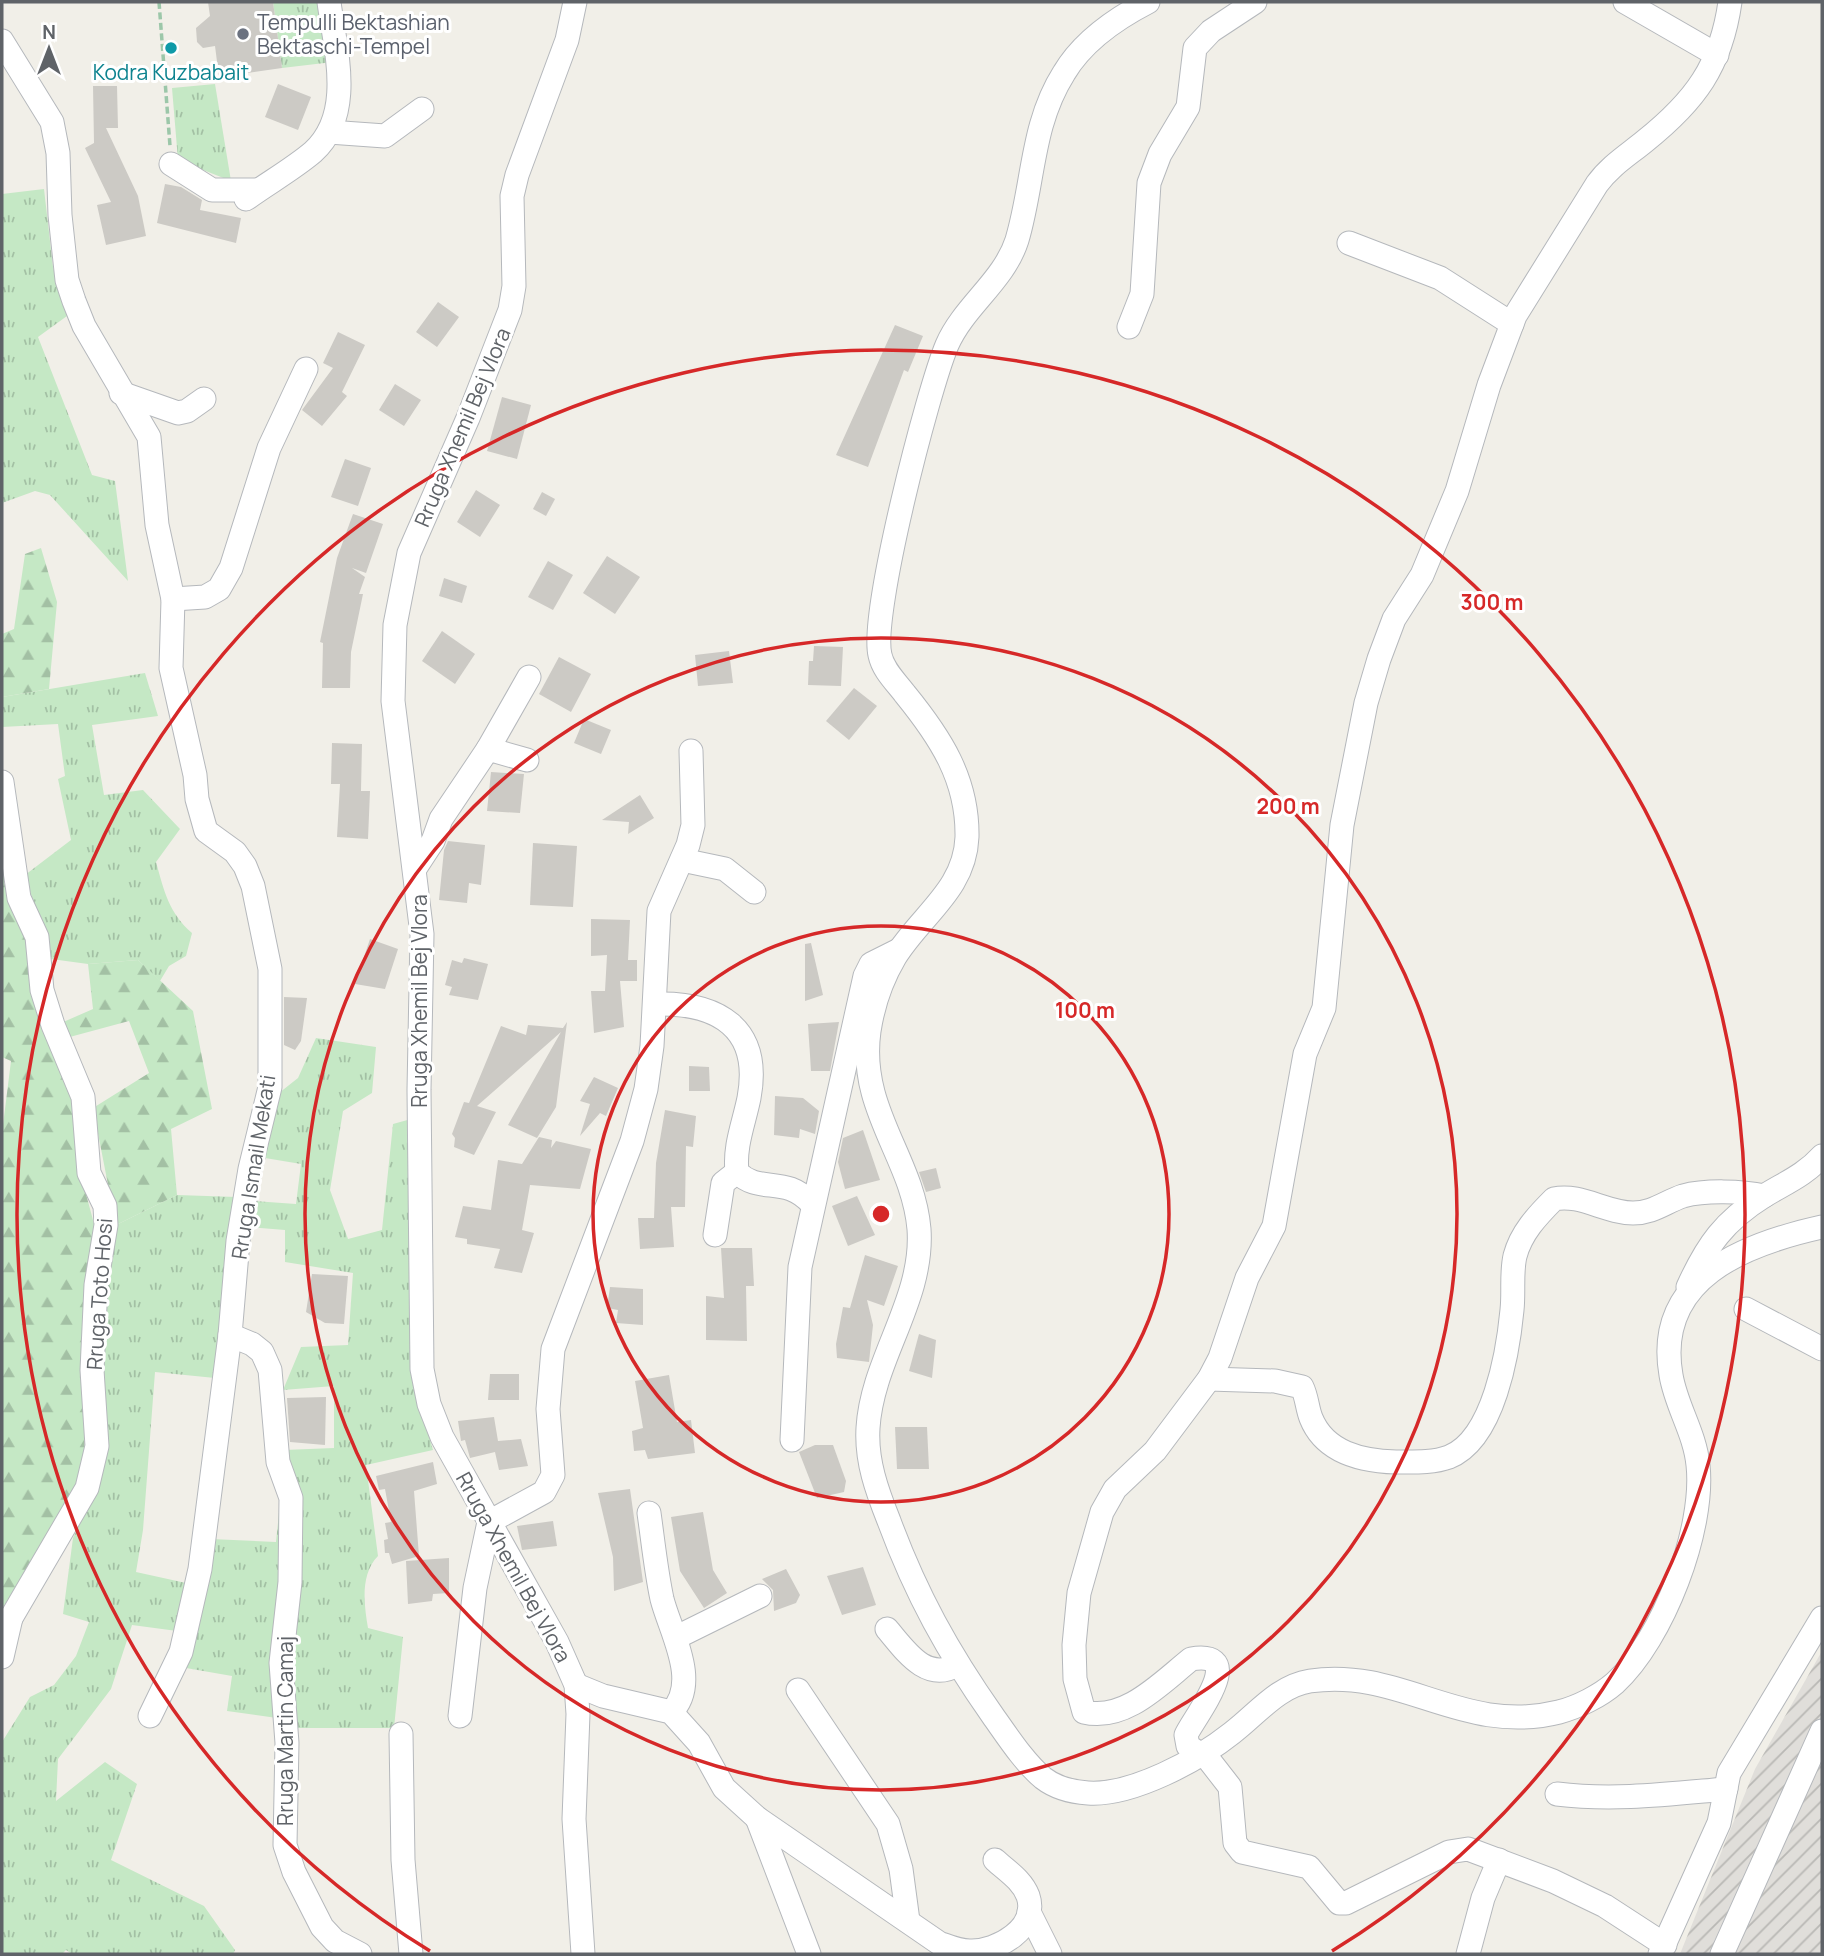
<svg xmlns="http://www.w3.org/2000/svg" width="1824" height="1956" font-family="Manrope,sans-serif">
	<defs>
		<pattern id="industrial-furrows" width="10" height="10" patternUnits="userSpaceOnUse" patternTransform="scale(1.75)"><rect width="10" height="10" fill="#e0deda"/><path d="M-1 1l2-2M0 10L10 0M9 11l2-2" fill="none" stroke="#b9b8b5"/></pattern>
		<pattern id="grass-tufts" width="24" height="20" patternUnits="userSpaceOnUse" patternTransform="scale(1.75)"><rect width="24" height="20" fill="#c5e8c5"/><path d="M3 7l-1-3M5 7V3M7 7l1-3M15 17l-1-3M17 17v-4M19 17l1-3" fill="none" stroke="#a3c0a4"/></pattern>
		<pattern id="forest-firs" width="22" height="20" patternUnits="userSpaceOnUse" patternTransform="scale(1.75)"><rect width="22" height="20" fill="#c5e8c5"/><path d="M5 1l3.5 6h-7zM16 11l3.5 6h-7z" fill="#a3c0a4"/></pattern>
	</defs>
	<rect width="100%" height="100%" fill="#f1efe8"/>
	<!-- industrial -->
	<path fill="url(#industrial-furrows)" d="M 1822,1651 L 1822,1954 L 1680,1954 L 1755,1769 Z"/>
	<!-- grass -->
	<g fill="url(#grass-tufts)">
		<path d="M 273,2 L 324,2 L 333,62 L 282,68 Z"/>
		<path d="M 215,84 L 231,181 L 178,160 L 172,88 Z"/>
		<path d="M 44,189 L 53,267 L 67,316 L 38,337 L 92,475 L 115,481 L 128,581 L 50,495 L 35,491 L 2,503 L 2,194 Z"/>
		<path d="M 145,673 L 158,716 L 92,725 L 104,795 L 143,790 L 180,829 L 156,862 C 164,891 169,913 192,933 L 186,956 L 169,966 L 160,981 L 138,960 L 88,964 L 51,959 L 25,875 L 71,840 L 58,779 L 65,776 L 58,724 L 2,727 L 2,697 Z"/>
		<path d="M 316,1038 L 376,1047 L 372,1093 L 343,1111 L 330,1190 L 348,1239 L 382,1230 L 393,1124 L 411,1119 L 413,1382 L 433,1450 L 366,1465 L 378,1556 C 360,1574 364,1605 368,1628 L 403,1637 L 394,1728 L 276,1728 L 277,1718 L 227,1711 L 232,1676 L 186,1668 L 211,1539 L 276,1542 L 279,1513 L 296,1488 L 284,1450 L 334,1448 L 334,1386 L 283,1390 L 301,1347 L 348,1345 L 353,1273 L 285,1262 L 285,1230 L 248,1227 L 253,1201 L 296,1204 L 301,1164 L 259,1157 L 279,1093 L 298,1078 Z"/>
		<path d="M 177,1195 L 237,1197 L 215,1378 L 155,1372 L 143,1530 L 136,1572 L 186,1583 L 177,1631 L 132,1625 L 111,1689 L 58,1759 L 56,1801 L 105,1762 L 137,1784 L 111,1860 L 204,1906 L 235,1950 L 233,1954 L 72,1954 L 66,1950 L 62,1954 L 2,1954 L 2,1742 L 30,1697 L 54,1685 L 76,1656 L 89,1622 L 63,1614 L 73,1538 L 99,1484 L 99,1373 L 112,1227 Z"/>
	</g>
	<!-- forest -->
	<g fill="url(#forest-firs)">
		<path d="M 41,548 L 57,602 L 49,689 L 2,697 L 2,634 L 14,629 L 25,554 Z"/>
		<path d="M 2,864 L 5,886 L 27,942 L 77,1109 L 77,1161 L 96,1231 L 83,1368 L 85,1474 L 2,1609 L 2,1133 L 11,1061 L 2,1057 Z"/>
		<path d="M 138,960 L 193,1011 L 212,1109 L 171,1129 L 177,1195 L 112,1227 L 112,1205 L 93,1108 L 149,1073 L 129,1021 L 66,1038 L 61,1023 L 93,1009 L 88,964 Z"/>
	</g>
	<!-- building -->
	<g fill="#cccac5">
		<path d="M 208,2 L 273,2 L 282,68 L 219,77 L 215,46 L 203,48 L 197,42 L 196,28 L 210,16 Z"/>
		<path d="M 278,84 L 311,97 L 298,130 L 265,117 Z"/>
		<path d="M 93,86 L 117,86 L 118,128 L 106,128 L 138,196 L 146,236 L 106,245 L 97,205 L 111,202 L 85,148 L 94,143 Z"/>
		<path d="M 165,184 L 181,187 L 202,200 L 200,210 L 241,218 L 236,243 L 157,223 Z"/>
		<path d="M 438,302 L 459,317 L 437,347 L 416,332 Z"/>
		<path d="M 895,325 L 923,336 L 908,372 L 904,370 L 868,467 L 836,455 Z"/>
		<path d="M 338,332 L 365,345 L 342,392 L 347,396 L 322,426 L 302,410 L 333,368 L 323,363 Z"/>
		<path d="M 395,384 L 421,400 L 404,426 L 379,410 Z"/>
		<path d="M 502,397 L 531,405 L 517,459 L 487,451 Z"/>
		<path d="M 345,459 L 371,468 L 358,506 L 331,497 Z"/>
		<path d="M 476,490 L 500,505 L 480,537 L 457,522 Z"/>
		<path d="M 542,492 L 555,499 L 546,516 L 533,509 Z"/>
		<path d="M 353,514 L 383,524 L 366,573 L 352,568 L 365,577 L 359,594 L 363,594 L 351,652 L 350,688 L 322,688 L 323,643 L 320,642 L 337,558 Z"/>
		<path d="M 607,556 L 640,577 L 615,614 L 583,593 Z"/>
		<path d="M 548,561 L 573,575 L 553,610 L 528,597 Z"/>
		<path d="M 444,578 L 467,586 L 462,603 L 439,596 Z"/>
		<path d="M 442,631 L 475,654 L 455,684 L 422,661 Z"/>
		<path d="M 814,646 L 843,647 L 841,686 L 808,685 L 809,661 L 813,661 Z"/>
		<path d="M 729,651 L 733,683 L 698,686 L 695,655 Z"/>
		<path d="M 559,657 L 591,674 L 571,712 L 539,694 Z"/>
		<path d="M 854,688 L 877,706 L 849,740 L 826,721 Z"/>
		<path d="M 584,719 L 611,730 L 601,754 L 574,743 Z"/>
		<path d="M 332,743 L 362,744 L 361,791 L 370,791 L 368,839 L 337,837 L 340,784 L 331,784 Z"/>
		<path d="M 491,772 L 524,774 L 520,813 L 487,811 Z"/>
		<path d="M 640,795 L 654,818 L 628,834 L 629,822 L 602,820 Z"/>
		<path d="M 448,841 L 485,845 L 481,885 L 469,883 L 467,903 L 439,900 L 444,850 Z"/>
		<path d="M 533,843 L 577,846 L 573,907 L 530,905 Z"/>
		<path d="M 591,919 L 630,920 L 628,960 L 637,960 L 637,981 L 620,981 L 624,1027 L 594,1033 L 591,991 L 605,991 L 607,955 L 591,956 Z"/>
		<path d="M 370,939 L 398,949 L 385,989 L 355,984 Z"/>
		<path d="M 811,943 L 823,995 L 805,1001 L 805,944 Z"/>
		<path d="M 464,958 L 488,964 L 478,1000 L 449,995 L 452,987 L 445,985 L 452,960 L 462,963 Z"/>
		<path d="M 284,997 L 307,998 L 301,1041 L 295,1050 L 284,1045 Z"/>
		<path d="M 567,1022 L 556,1107 L 537,1138 L 508,1125 L 561,1032 L 477,1106 L 496,1112 L 474,1155 L 454,1147 L 455,1138 L 452,1134 L 464,1102 L 469,1103 L 501,1026 L 526,1035 L 528,1025 L 563,1028 Z"/>
		<path d="M 839,1022 L 830,1071 L 811,1071 L 808,1024 Z"/>
		<path d="M 689,1066 L 709,1067 L 710,1091 L 689,1091 Z"/>
		<path d="M 594,1077 L 618,1088 L 606,1116 L 600,1113 L 580,1136 L 590,1104 L 580,1101 Z"/>
		<path d="M 775,1096 L 803,1098 L 819,1111 L 815,1134 L 800,1129 L 799,1138 L 774,1135 Z"/>
		<path d="M 665,1110 L 696,1116 L 693,1147 L 686,1146 L 685,1207 L 671,1207 L 674,1247 L 640,1249 L 638,1218 L 654,1218 L 656,1163 Z"/>
		<path d="M 863,1130 L 880,1180 L 845,1189 L 838,1162 L 843,1138 Z"/>
		<path d="M 539,1137 L 552,1140 L 551,1148 L 556,1141 L 591,1149 L 580,1189 L 530,1185 L 522,1230 L 534,1233 L 522,1273 L 494,1268 L 500,1249 L 467,1244 L 467,1239 L 455,1237 L 463,1206 L 491,1210 L 498,1160 L 522,1164 Z"/>
		<path d="M 936,1168 L 941,1188 L 926,1192 L 919,1172 Z"/>
		<path d="M 857,1196 L 875,1235 L 848,1246 L 832,1206 Z"/>
		<path d="M 721,1248 L 752,1248 L 754,1286 L 746,1286 L 747,1341 L 706,1340 L 706,1296 L 724,1298 Z"/>
		<path d="M 865,1255 L 898,1266 L 884,1306 L 867,1300 L 873,1325 L 869,1362 L 837,1358 L 836,1344 L 843,1307 L 850,1308 Z"/>
		<path d="M 312,1274 L 348,1276 L 344,1324 L 325,1323 L 306,1312 Z"/>
		<path d="M 610,1287 L 643,1289 L 643,1325 L 616,1323 L 618,1310 L 607,1308 Z"/>
		<path d="M 919,1334 L 936,1340 L 932,1378 L 909,1371 Z"/>
		<path d="M 490,1374 L 519,1374 L 519,1400 L 488,1400 Z"/>
		<path d="M 669,1375 L 677,1422 L 691,1420 L 695,1453 L 648,1459 L 645,1450 L 634,1451 L 632,1431 L 643,1428 L 635,1381 Z"/>
		<path d="M 326,1397 L 325,1445 L 290,1442 L 287,1398 Z"/>
		<path d="M 494,1417 L 498,1441 L 521,1439 L 528,1466 L 499,1470 L 495,1452 L 470,1458 L 465,1440 L 461,1441 L 458,1421 Z"/>
		<path d="M 895,1427 L 927,1427 L 929,1469 L 897,1469 Z"/>
		<path d="M 815,1445 L 833,1445 L 846,1481 L 844,1492 L 817,1498 L 799,1452 Z"/>
		<path d="M 433,1462 L 437,1484 L 414,1491 L 419,1556 L 392,1564 L 389,1553 L 385,1553 L 384,1540 L 388,1539 L 385,1523 L 391,1522 L 385,1489 L 379,1490 L 376,1476 Z"/>
		<path d="M 630,1489 L 643,1582 L 614,1591 L 613,1557 L 598,1493 Z"/>
		<path d="M 703,1512 L 713,1570 L 727,1593 L 704,1608 L 680,1571 L 671,1517 Z"/>
		<path d="M 553,1521 L 557,1546 L 522,1550 L 517,1526 Z"/>
		<path d="M 449,1558 L 449,1593 L 433,1594 L 432,1601 L 408,1604 L 406,1561 Z"/>
		<path d="M 863,1567 L 876,1605 L 842,1615 L 827,1576 Z"/>
		<path d="M 786,1569 L 800,1595 L 796,1603 L 774,1611 L 773,1590 L 762,1579 Z"/>
	</g>
	<g fill="none" stroke-linecap="round" stroke-linejoin="round">
		<defs>
			<g id="minor">
				<path d="M 575,2 L 567,40 L 517,175 L 512,196 L 514,286 L 510,310 L 468,418 L 409,553 L 395,625 L 393,701 L 422,934 L 419,1090 L 422,1369 L 429,1404 L 442,1437 L 557,1642 L 576,1685 L 578,1714 L 574,1819 L 583,1954"/>
				<path d="M 1148,2 C 1115,19 1083,41 1064,73 C 1031,125 1034,183 1017,240 C 1004,281 964,306 947,345 C 928,390 870,614 880,655 C 883,670 896,682 905,694 C 940,737 968,779 967,837 C 965,890 921,915 895,957 C 882,979 873,1005 869,1031 C 858,1110 913,1158 919,1229 C 924,1300 872,1359 868,1428 C 866,1461 877,1491 889,1521 C 916,1594 948,1652 993,1716 C 1008,1737 1024,1762 1043,1778 C 1056,1788 1072,1792 1088,1793 C 1132,1796 1198,1760 1232,1733 C 1257,1714 1278,1686 1310,1681 C 1401,1667 1463,1736 1559,1712 C 1578,1707 1600,1696 1615,1683 C 1663,1639 1705,1529 1698,1465 C 1695,1433 1676,1406 1671,1375 C 1654,1278 1745,1244 1822,1227"/>
				<path d="M 1625,2 L 1717,55"/>
				<path d="M 2,41 L 52,122 L 58,153 L 60,215 L 67,280 L 74,301 L 84,326 L 149,437 L 157,525 L 173,599 L 171,668 L 195,775 L 197,799 L 206,831 L 235,852 L 245,866 L 253,886 L 270,969 L 270,1087 L 250,1169 L 238,1241 L 230,1335 L 200,1569 L 181,1652 L 150,1716"/>
				<path d="M 329,132 L 385,136 L 422,109"/>
				<path d="M 171,164 L 212,190 L 258,190"/>
				<path d="M 246,199 C 268,183 293,169 313,152 C 355,114 335,49 329,2"/>
				<path d="M 1349,243 L 1440,278 L 1512,324"/>
				<path d="M 1129,327 L 1142,294 L 1149,183 L 1160,154 L 1188,107 L 1195,48 L 1211,31 L 1255,2"/>
				<path d="M 121,393 L 178,413 L 187,411 L 204,399"/>
				<path d="M 173,599 L 205,597 L 219,589 L 231,568 L 269,448 L 306,369"/>
				<path d="M 488,749 L 529,677"/>
				<path d="M 2,782 L 19,898 L 37,937 L 42,990 L 53,1025 L 83,1097 L 89,1173 L 105,1206 L 106,1225 L 96,1285 L 92,1370 L 97,1446 L 87,1488 L 11,1618 L 2,1629"/>
				<path d="M 682,860 L 725,869 L 754,892"/>
				<path d="M 416,867 L 433,841 L 441,819 L 488,749 L 527,760"/>
				<path d="M 655,1004 C 718,1002 762,1028 749,1098 C 744,1123 734,1146 737,1172 C 760,1195 785,1174 812,1204"/>
				<path d="M 715,1235 L 723,1183 L 737,1172"/>
				<path d="M 1688,1287 C 1707,1245 1724,1221 1764,1196 C 1785,1183 1805,1175 1822,1156"/>
				<path d="M 1746,1309 L 1822,1349"/>
				<path d="M 230,1335 L 252,1344 L 262,1352 L 270,1370 L 278,1462 L 291,1498 L 290,1582 L 281,1663 L 287,1743 L 285,1845 L 294,1872 L 322,1927 L 335,1941 L 360,1954"/>
				<path d="M 1209,1379 L 1275,1381 L 1302,1387 C 1307,1397 1307,1408 1311,1418 C 1325,1453 1362,1461 1396,1462 C 1413,1462 1433,1463 1449,1457 C 1494,1439 1508,1352 1512,1310 C 1514,1292 1511,1273 1515,1256 C 1521,1233 1537,1216 1554,1199 C 1580,1193 1606,1213 1633,1213 C 1653,1213 1665,1202 1683,1196 C 1705,1190 1742,1191 1764,1196"/>
				<path d="M 792,1440 L 800,1267 L 865,976 L 871,964 L 899,950"/>
				<path d="M 649,1513 C 653,1541 656,1571 662,1599 C 670,1631 701,1683 671,1712"/>
				<path d="M 887,1629 C 905,1650 926,1683 957,1665"/>
				<path d="M 677,1637 L 760,1596"/>
				<path d="M 2,1657 L 11,1618"/>
				<path d="M 576,1685 L 603,1696 L 671,1712 L 699,1743 L 724,1788 L 757,1818 L 939,1943 C 950,1947 958,1951 970,1951 C 997,1952 1039,1928 1028,1896 C 1022,1880 1007,1871 995,1860"/>
				<path d="M 798,1690 L 888,1824 L 901,1869 L 908,1921"/>
				<path d="M 460,1716 L 475,1588 L 489,1522 L 544,1492 L 553,1475 L 548,1409 L 553,1349 L 632,1141 L 646,1089 L 652,1046 L 659,911 L 688,845 L 693,825 L 691,751"/>
				<path d="M 401,1734 L 403,1860 L 411,1954"/>
				<path d="M 1557,1794 C 1614,1801 1669,1794 1726,1789"/>
				<path d="M 757,1818 L 809,1954"/>
				<path d="M 1029,1912 L 1050,1954"/>
				<path d="M 1665,1945 L 1605,1906 L 1553,1881 L 1468,1849 L 1449,1852 L 1346,1903 L 1339,1903 L 1309,1867 L 1242,1852 L 1235,1843 L 1230,1787 L 1209,1760 L 1188,1746 L 1186,1735 C 1193,1719 1250,1649 1191,1659 C 1161,1683 1125,1722 1084,1712 L 1075,1679 L 1074,1645 L 1079,1593 L 1102,1512 L 1115,1489 L 1155,1451 L 1209,1379 L 1220,1358 L 1247,1278 L 1274,1226 L 1305,1054 L 1324,1008 L 1342,825 L 1366,703 L 1379,659 L 1394,619 L 1422,575 L 1457,491 L 1489,385 L 1515,316 L 1597,184 C 1610,166 1628,155 1645,141 C 1695,101 1721,66 1730,2"/>
				<path d="M 1468,1954 L 1483,1898 L 1499,1860"/>
				<path d="M 1660,1954 L 1719,1823 L 1729,1773 L 1822,1618"/>
				<path d="M 1722,1954 L 1822,1731"/>
			</g>
		</defs>
		<!-- minor casing -->
		<use href="#minor" stroke="#b5b8bc" stroke-width="25"/>
		<!-- path -->
		<path stroke="#9cc7a9" stroke-width="3.5" stroke-dasharray="7 3.5" stroke-linecap="butt" d="M 159,2 L 170,146"/>
		<!-- minor -->
		<use href="#minor" stroke="#fff" stroke-width="23"/>
	</g>
	<!-- distance rings -->
	<g fill="none" stroke="#d62828" stroke-width="3.5">
		<circle cx="881" cy="1214" r="288"/>
		<circle cx="881" cy="1214" r="576"/>
		<path d="M430 1951A864 864 0 1 1 1332 1951"/>
	</g>
	<!-- markers -->
	<circle fill="#6b7280" stroke="#fff" stroke-width="2.5" cx="243" cy="34" r="7"/>
	<circle fill="#0f9aa8" stroke="#fff" stroke-width="2.5" cx="171" cy="48" r="7"/>
	<g text-anchor="middle" dominant-baseline="central" stroke-width="6" stroke-linejoin="round" paint-order="stroke">
		<!-- worship labels -->
		<g font-size="21" fill="#5b616d" stroke="#fff" text-anchor="start">
			<text x="257" y="22">Tempulli Bektashian<tspan x="257" dy="24">Bektaschi-Tempel</tspan></text>
		</g>
		<!-- culture labels -->
		<g font-size="21" fill="#0d838f" stroke="#fff">
			<text x="171" y="72">Kodra Kuzbabait</text>
		</g>
		<!-- street labels -->
		<g font-size="21" fill="#5f6368" stroke="#fff">
			<text transform="translate(462 427) rotate(-67)">Rruga Xhemil Bej Vlora</text>
			<text transform="translate(419 1001) rotate(-90)">Rruga Xhemil Bej Vlora</text>
			<text transform="translate(253 1167) rotate(-81)">Rruga Ismail Mekati</text>
			<text transform="translate(99 1294) rotate(-86)">Rruga Toto Hosi</text>
			<text transform="translate(514 1567) rotate(61)">Rruga Xhemil Bej Vlora</text>
			<text transform="translate(285 1731) rotate(-90)">Rruga Martin Camaj</text>
		</g>
	</g>
	<circle cx="881" cy="1214" r="10" fill="#d62828" stroke="#fff" stroke-width="3.5"/>
	<g font-size="21" text-anchor="middle" font-weight="bold" fill="#d62828" stroke="#fff" stroke-width="6" stroke-linejoin="round" paint-order="stroke">
		<text x="1492" y="610">300 m</text>
		<text x="1288" y="814">200 m</text>
		<text x="1085" y="1018">100 m</text>
	</g>
	<!-- border -->
	<rect width="1824" height="1956" fill="none" stroke="#5f6368" stroke-width="7"/>
	<!-- north arrow -->
	<g transform="translate(49 49)" stroke="#ffffff" stroke-width="5" paint-order="stroke">
	<path d="M0-5L12 26L0 18L-12 26Z" fill="#5f6368"/>
	<text y="-10" font-size="19" font-weight="bold" text-anchor="middle" fill="#5f6368">N</text>
	</g>
</svg>
